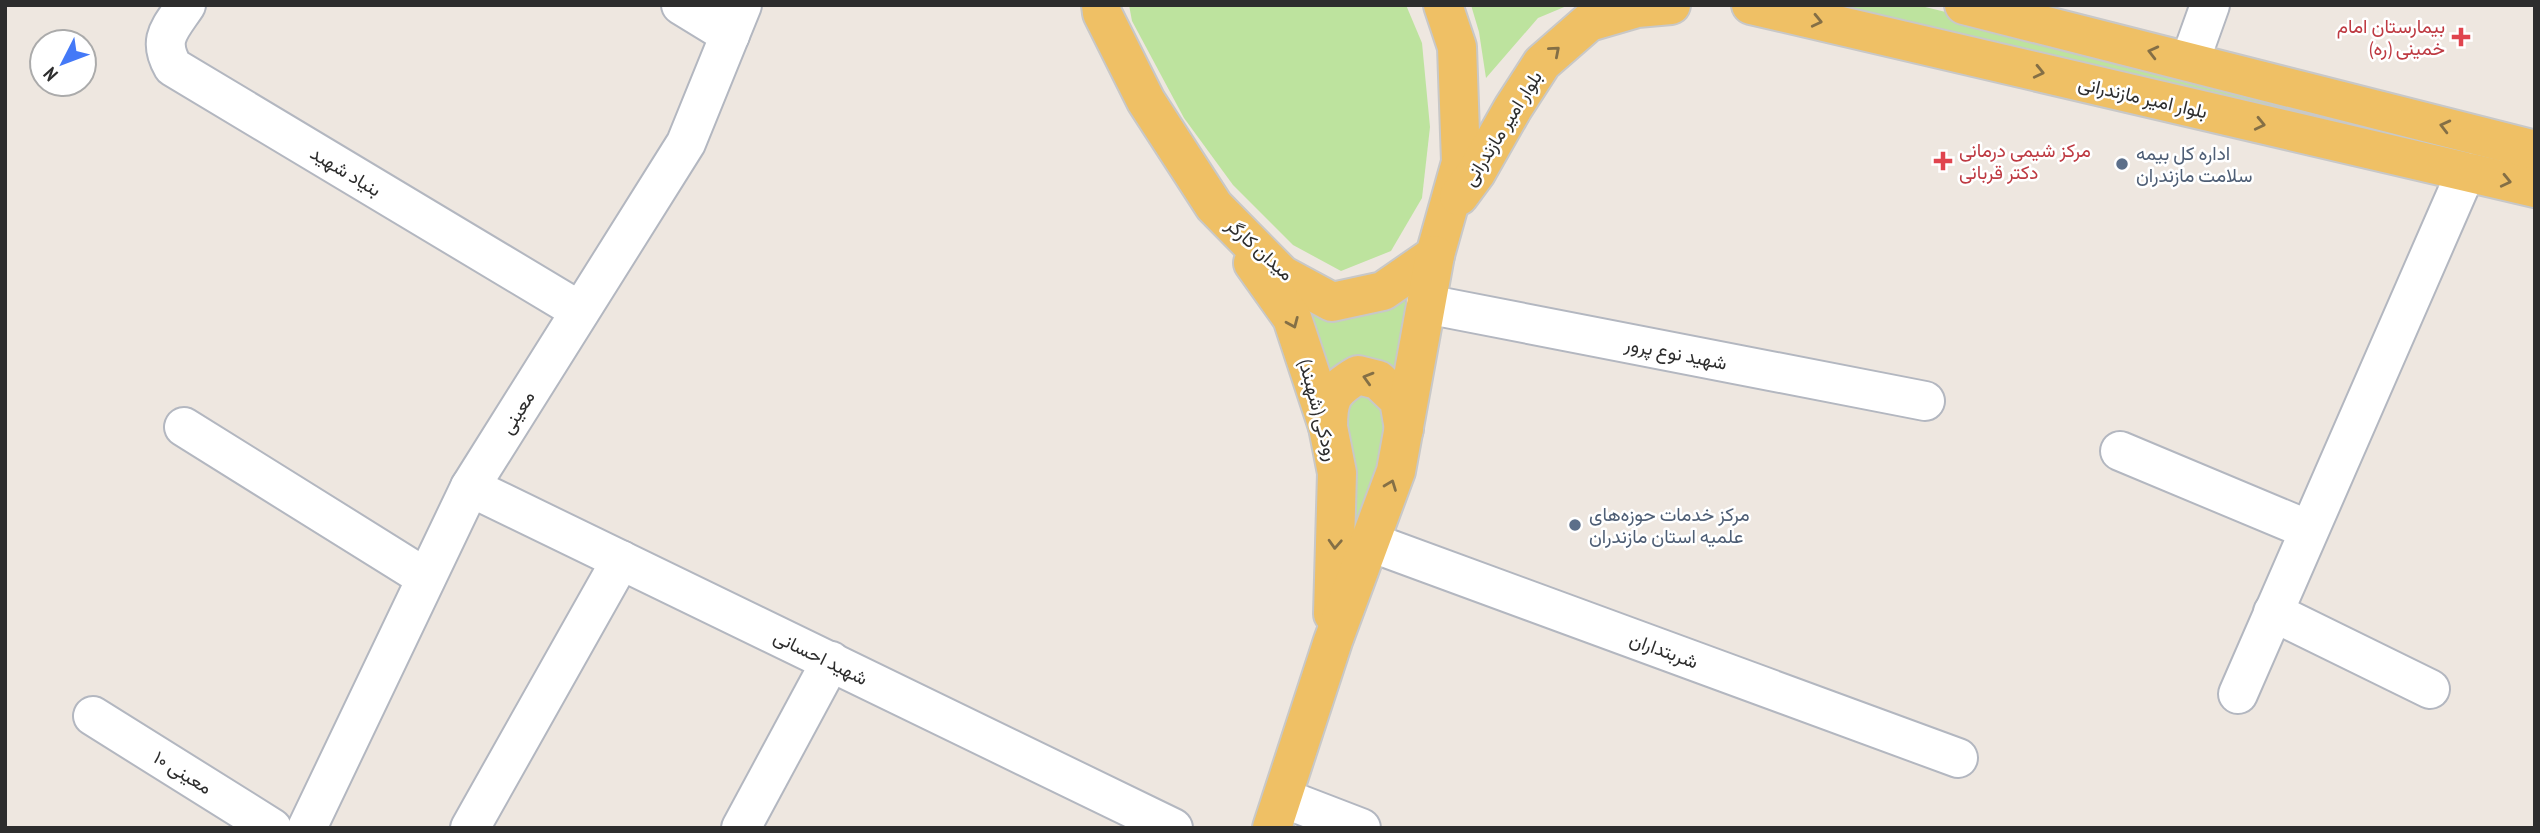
<svg xmlns="http://www.w3.org/2000/svg" width="2540" height="833" font-family="'PT Sans Narrow',Vazirmatn,sans-serif">
	<rect width="100%" height="100%" fill="#eee7e0"/>
	<!-- green -->
	<g fill="#bde39e">
		<path d="M 1129,5 L 1406,5 L 1422,43 L 1430,127 L 1422,198 L 1391,251 L 1341,271 L 1293,245 L 1233,185 L 1184,118 L 1132,21 Z"/>
		<path d="M 1471,5 L 1569,5 L 1538,18 L 1486,78 L 1479,32 Z"/>
		<path d="M 1817,5 L 1917,5 L 2425,129 L 2535,177 Z"/>
		<path d="M 1414,287 L 1399,385 L 1325,380 L 1294,294 Z"/>
		<path d="M 1358,389 L 1386,404 L 1389,440 L 1345,574 L 1346,395 Z"/>
	</g>
	<g fill="none" stroke-linecap="round" stroke-linejoin="round">
		<defs>
			<g id="minor">
				<path d="M 186,5 C 170,29 157,39 173,67 L 580,311"/>
				<path d="M 681,5 L 730,35"/>
				<path d="M 2190,61 L 2210,5"/>
				<path d="M 1426,304 L 1925,401"/>
				<path d="M 184,427 L 426,578"/>
				<path d="M 2120,451 L 2309,530"/>
				<path d="M 470,487 L 1173,828"/>
				<path d="M 1370,542 L 1958,758"/>
				<path d="M 2273,612 L 2430,689"/>
				<path d="M 2238,694 L 2466,172"/>
				<path d="M 93,716 L 272,828"/>
				<path d="M 1283,798 L 1361,828"/>
				<path d="M 307,828 L 470,487 L 686,143 L 742,5"/>
				<path d="M 470,828 L 621,560"/>
				<path d="M 741,828 L 831,661"/>
			</g>
			<g id="major">
				<path d="M 1101,5 L 1102,13 L 1146,101 L 1214,206 L 1282,275 L 1332,302 L 1383,291 L 1435,255 L 1461,162 L 1457,47 L 1443,5"/>
				<path d="M 1751,5 L 2535,188"/>
				<path d="M 1964,5 L 2535,150"/>
				<path d="M 1459,196 L 1476,173 L 1513,108 L 1542,63 L 1589,22 L 1637,8 L 1671,5"/>
				<path d="M 1253,263 L 1292,318 L 1328,427 L 1337,473 L 1333,614"/>
				<path d="M 1328,427 C 1328,398 1332,390 1358,375 L 1378,380 L 1399,400 L 1404,429"/>
				<path d="M 1272,828 L 1333,641 L 1396,471 L 1435,255"/>
			</g>
		</defs>
		<!-- minor casing -->
		<use href="#minor" stroke="#b3b7c0" stroke-width="42"/>
		<!-- major casing -->
		<use href="#major" stroke="#c8c8c8" stroke-width="42"/>
		<!-- minor -->
		<use href="#minor" stroke="#fff" stroke-width="38"/>
		<!-- major -->
		<use href="#major" stroke="#efc065" stroke-width="38"/>
	</g>
	<!-- one-way arrows -->
	<defs><path id="oneway-chevron" d="M-2-3.5L2.5 0L-2 3.5" fill="none" stroke-width="1.6" stroke-linecap="round" stroke-linejoin="round" transform="scale(1.75)"/></defs>
	<g stroke="#846f46">
		<use href="#oneway-chevron" transform="translate(1817 21) rotate(13)"/>
		<use href="#oneway-chevron" transform="translate(1555 51) rotate(-41)"/>
		<use href="#oneway-chevron" transform="translate(2153 52) rotate(-166)"/>
		<use href="#oneway-chevron" transform="translate(2039 72) rotate(13)"/>
		<use href="#oneway-chevron" transform="translate(2260 124) rotate(13)"/>
		<use href="#oneway-chevron" transform="translate(2445 126) rotate(-166)"/>
		<use href="#oneway-chevron" transform="translate(2506 181) rotate(13)"/>
		<use href="#oneway-chevron" transform="translate(1293 323) rotate(67)"/>
		<use href="#oneway-chevron" transform="translate(1368 378) rotate(-164)"/>
		<use href="#oneway-chevron" transform="translate(1391 485) rotate(-69)"/>
		<use href="#oneway-chevron" transform="translate(1335 544) rotate(93)"/>
	</g>
	<!-- markers -->
	<g fill="#e0444e" stroke="#fff" stroke-width="2.5">
		<path d="M2457.5 26.5h7v7h7v7h-7v7h-7v-7h-7v-7h7z"/>
		<path d="M1939.5 150.5h7v7h7v7h-7v7h-7v-7h-7v-7h7z"/>
	</g>
	<g fill="#5c6f8a" stroke="#fff" stroke-width="2.5">
		<circle cx="2122" cy="164" r="7"/>
		<circle cx="1575" cy="525" r="7"/>
	</g>
	<g text-anchor="middle" dominant-baseline="central" stroke-width="5" stroke-linejoin="round" paint-order="stroke">
		<!-- health labels -->
		<g font-size="19" fill="#be3a42" stroke="#fff" text-anchor="end">
			<text x="2445" y="26">بیمارستان امام<tspan x="2445" dy="22">خمینی (ره)</tspan></text>
			<text x="1959" y="150" text-anchor="start">مرکز شیمی درمانی<tspan x="1959" dy="22">دکتر قربانی</tspan></text>
		</g>
		<!-- street labels -->
		<g font-size="19" fill="#2d2d2d" stroke="#fff">
			<text transform="translate(2143 97) rotate(13)">بلوار امیر مازندرانی</text>
			<text transform="translate(1502 128) rotate(-58)">بلوار امیر مازندرانی</text>
			<text transform="translate(346 171) rotate(31)">بنیاد شهید</text>
			<text transform="translate(1260 249) rotate(42)">میدان کارگر</text>
			<text transform="translate(1676 353) rotate(11)">شهید نوع پرور</text>
			<text transform="translate(1319 410) rotate(75)">رودکی (شهبند)</text>
			<text transform="translate(517 412) rotate(-58)">معینی</text>
			<text transform="translate(1664 650) rotate(20)">شربتداران</text>
			<text transform="translate(821 657) rotate(26)">شهید احسانی</text>
			<text transform="translate(183 772) rotate(32)">معینی ۱۰</text>
		</g>
		<!-- service labels -->
		<g font-size="19" fill="#4e5e75" stroke="#fff" text-anchor="start">
			<text x="2136" y="153">اداره کل بیمه<tspan x="2136" dy="22">سلامت مازندران</tspan></text>
			<text x="1589" y="514">مرکز خدمات حوزه‌های<tspan x="1589" dy="22">علمیه استان مازندران</tspan></text>
		</g>
	</g>
	<!-- border -->
	<rect width="2540" height="833" fill="none" stroke="#2d2d2d" stroke-width="14"/>
	<!-- north arrow -->
	<g transform="translate(63 63) rotate(228)"><circle r="33" fill="#ffffff" stroke="#ababab" stroke-width="2"/>
	<path d="M0-5L12 26L0 18L-12 26Z" fill="#4479f7"/>
	<text y="-10" font-size="19" font-weight="bold" text-anchor="middle" fill="#2d2d2d">N</text>
	</g>
</svg>
